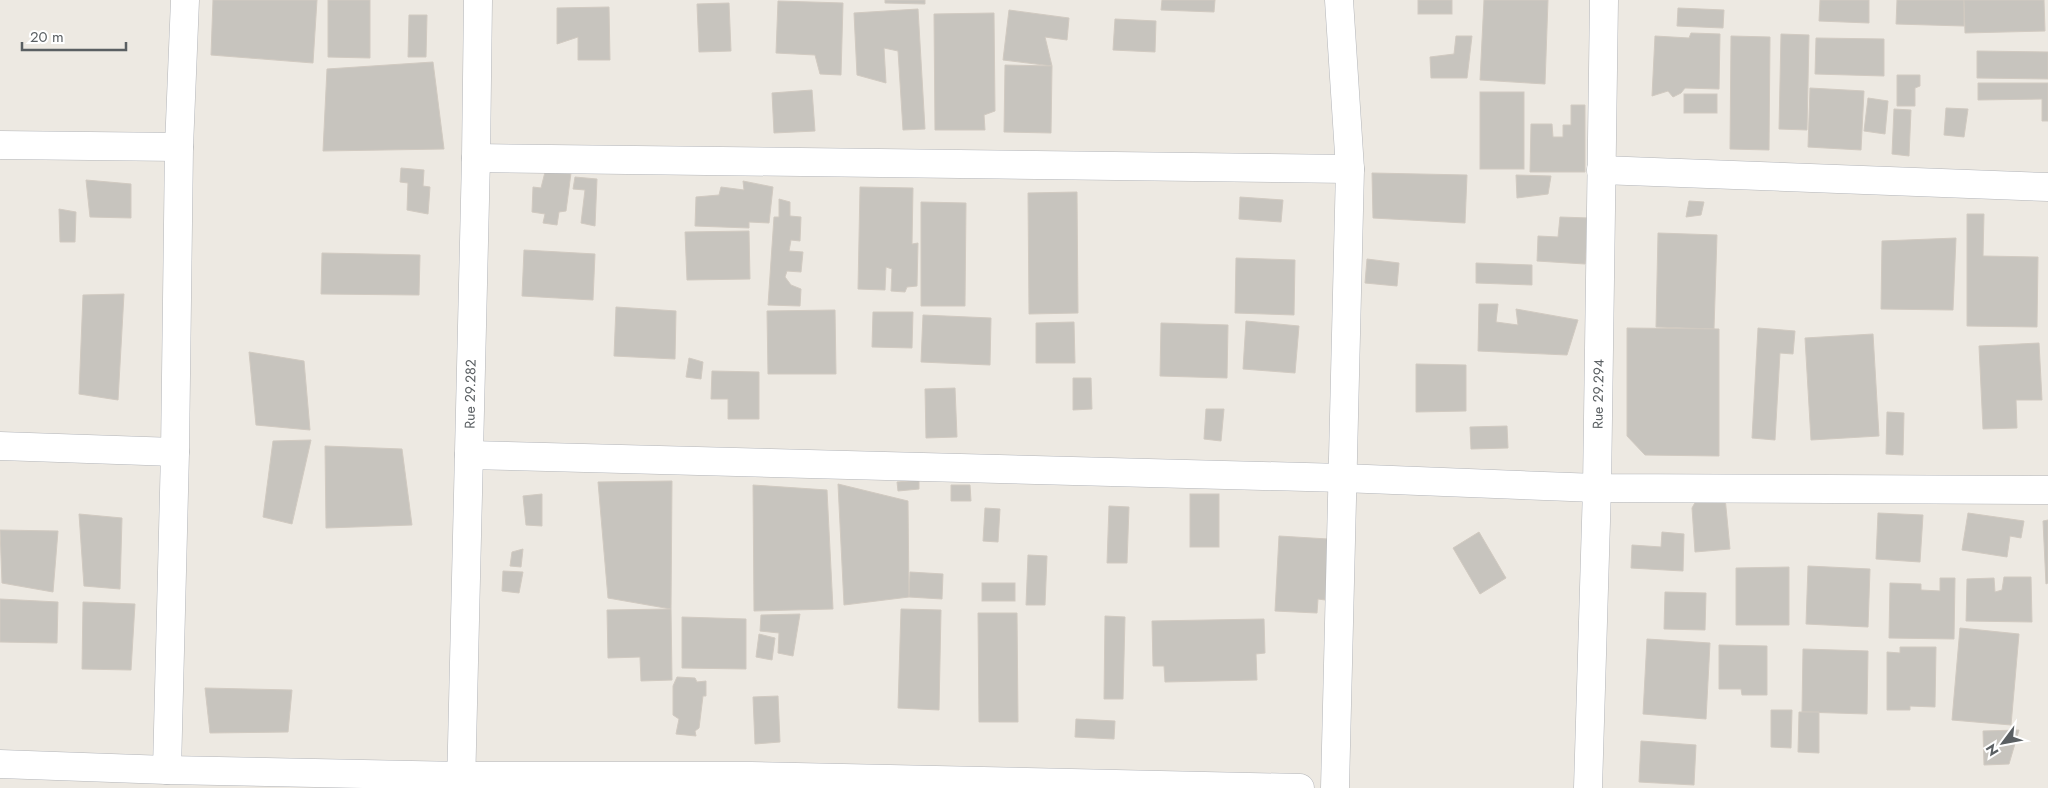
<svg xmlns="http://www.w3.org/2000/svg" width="2048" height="788" font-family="Jost,sans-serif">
	<rect width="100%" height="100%" fill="#ede9e2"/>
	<!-- building -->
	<g fill="#c7c4be" stroke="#d1cac1">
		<path d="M 213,0 L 317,0 L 313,63 L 211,55 Z"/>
		<path d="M 328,0 L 370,0 L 370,58 L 328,57 Z"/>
		<path d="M 885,0 L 925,0 L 925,4 L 885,3 Z"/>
		<path d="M 1162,0 L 1215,0 L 1214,12 L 1161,10 Z"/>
		<rect x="1418" y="0" width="34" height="14"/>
		<path d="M 1484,0 L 1548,0 L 1545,84 L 1480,80 Z"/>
		<path d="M 1820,0 L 1869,0 L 1869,23 L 1819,21 Z"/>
		<path d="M 1897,0 L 1964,0 L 1964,26 L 1896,24 Z"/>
		<path d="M 1964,0 L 2044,0 L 2045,31 L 1965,33 Z"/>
		<path d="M 778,1 L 843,3 L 841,75 L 820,74 L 815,55 L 776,53 Z"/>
		<path d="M 729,3 L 731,51 L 699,52 L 697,4 Z"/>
		<path d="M 609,7 L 610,60 L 578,60 L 578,37 L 557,44 L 557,8 Z"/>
		<path d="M 1678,8 L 1724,10 L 1723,28 L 1677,26 Z"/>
		<path d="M 918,9 L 925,129 L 903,130 L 898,51 L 884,48 L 886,83 L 857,75 L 854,13 Z"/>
		<path d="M 1009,10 L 1069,18 L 1067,40 L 1045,37 L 1052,66 L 1003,60 Z"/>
		<path d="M 994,13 L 995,111 L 984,115 L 985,130 L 935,130 L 934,14 Z"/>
		<path d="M 409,15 L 427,15 L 426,57 L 408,57 Z"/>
		<path d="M 1115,19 L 1156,21 L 1155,52 L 1113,50 Z"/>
		<path d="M 1691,33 L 1720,34 L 1719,89 L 1685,88 L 1681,93 L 1673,97 L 1668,91 L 1652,96 L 1655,36 L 1689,38 Z"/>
		<path d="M 1781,34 L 1809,35 L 1807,130 L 1779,129 Z"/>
		<path d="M 1456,36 L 1472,36 L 1467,78 L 1431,78 L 1430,57 L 1454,54 Z"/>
		<path d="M 1731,36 L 1770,37 L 1769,150 L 1730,149 Z"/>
		<path d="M 1816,38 L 1884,39 L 1884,76 L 1815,74 Z"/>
		<path d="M 1977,51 L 2048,52 L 2048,79 L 1977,78 Z"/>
		<path d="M 433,62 L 444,149 L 323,151 L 327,69 Z"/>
		<path d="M 1005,65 L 1052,66 L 1051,133 L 1004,132 Z"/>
		<path d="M 1897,75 L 1920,75 L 1920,86 L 1915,88 L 1915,106 L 1897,106 Z"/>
		<path d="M 1978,83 L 2048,83 L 2048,121 L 2042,121 L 2042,99 L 1978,100 Z"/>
		<path d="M 1810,88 L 1864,91 L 1861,150 L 1808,147 Z"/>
		<path d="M 812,90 L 815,131 L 774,133 L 772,93 Z"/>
		<rect x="1480" y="92" width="44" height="77"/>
		<rect x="1684" y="94" width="33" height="19"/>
		<path d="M 1868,98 L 1888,101 L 1885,134 L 1864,131 Z"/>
		<path d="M 1571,105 L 1585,105 L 1585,172 L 1530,172 L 1531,124 L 1552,124 L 1553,137 L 1563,137 L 1563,125 L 1571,125 Z"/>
		<path d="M 1946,108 L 1968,109 L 1964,137 L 1944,135 Z"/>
		<path d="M 1894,109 L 1911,110 L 1909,156 L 1892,154 Z"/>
		<path d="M 401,168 L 424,170 L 423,186 L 430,187 L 428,214 L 407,210 L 408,183 L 400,182 Z"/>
		<path d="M 545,172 L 571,173 L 566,211 L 559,212 L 557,225 L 543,223 L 545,214 L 532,212 L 533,187 L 541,188 Z"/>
		<path d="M 1372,173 L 1467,175 L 1465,223 L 1373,218 Z"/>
		<path d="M 1516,175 L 1551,176 L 1548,194 L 1517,198 Z"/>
		<path d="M 575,177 L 597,179 L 595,226 L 581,223 L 585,190 L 573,189 Z"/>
		<path d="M 86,180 L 131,184 L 131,218 L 90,217 Z"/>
		<path d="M 743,181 L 773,187 L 769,223 L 749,222 L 749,228 L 695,226 L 696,197 L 719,195 L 721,187 L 744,190 Z"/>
		<path d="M 860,187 L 913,188 L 912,244 L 918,243 L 917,286 L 907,287 L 905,292 L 891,291 L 892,269 L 886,267 L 885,290 L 858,289 Z"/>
		<path d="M 1077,192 L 1078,313 L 1029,314 L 1028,193 Z"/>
		<path d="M 1240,197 L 1283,200 L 1281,222 L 1239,219 Z"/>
		<path d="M 779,199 L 790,202 L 790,216 L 801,217 L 800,241 L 791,240 L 789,251 L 803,252 L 801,272 L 787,271 L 785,277 L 791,285 L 801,289 L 800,306 L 768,305 L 774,217 L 779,217 Z"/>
		<path d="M 1689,201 L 1704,202 L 1701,215 L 1686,217 Z"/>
		<path d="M 921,202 L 966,203 L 965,306 L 921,306 Z"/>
		<path d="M 59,209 L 76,212 L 75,242 L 60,242 Z"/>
		<path d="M 1967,214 L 1984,214 L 1983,256 L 2038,257 L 2037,327 L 1967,326 Z"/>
		<path d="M 1560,217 L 1589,218 L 1585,264 L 1537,261 L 1538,236 L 1558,237 Z"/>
		<path d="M 749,231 L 750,279 L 687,280 L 685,232 Z"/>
		<path d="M 1658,233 L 1717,235 L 1714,329 L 1656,327 Z"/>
		<path d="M 1956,238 L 1953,310 L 1881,309 L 1882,241 Z"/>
		<path d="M 524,250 L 595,254 L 593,300 L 522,296 Z"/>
		<path d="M 322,253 L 420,255 L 419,295 L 321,294 Z"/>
		<path d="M 1236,258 L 1295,260 L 1294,315 L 1235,313 Z"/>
		<path d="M 1367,259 L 1399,263 L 1397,286 L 1365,283 Z"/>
		<path d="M 1476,263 L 1532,265 L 1532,285 L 1476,283 Z"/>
		<path d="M 124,294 L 118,400 L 79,394 L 83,295 Z"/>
		<path d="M 1479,304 L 1498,304 L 1496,322 L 1518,325 L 1516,309 L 1578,320 L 1567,355 L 1478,351 Z"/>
		<path d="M 616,307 L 676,311 L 675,359 L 614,356 Z"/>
		<path d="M 835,310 L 836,374 L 768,374 L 767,311 Z"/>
		<path d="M 873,312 L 913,312 L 912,348 L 872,347 Z"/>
		<path d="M 923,315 L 991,318 L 990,365 L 921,362 Z"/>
		<path d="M 1246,321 L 1299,326 L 1295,373 L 1243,369 Z"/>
		<path d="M 1074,322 L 1075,363 L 1036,363 L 1036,323 Z"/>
		<path d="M 1161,323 L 1228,325 L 1227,378 L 1160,376 Z"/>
		<path d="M 1627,328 L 1719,329 L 1719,456 L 1645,455 L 1627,436 Z"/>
		<path d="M 1758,328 L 1795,331 L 1793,354 L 1780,353 L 1775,440 L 1752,438 Z"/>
		<path d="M 1873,334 L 1879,436 L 1811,440 L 1805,338 Z"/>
		<path d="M 2039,343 L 2042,400 L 2016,400 L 2017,428 L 1983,429 L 1979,346 Z"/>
		<path d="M 249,352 L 304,361 L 310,430 L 256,425 Z"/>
		<path d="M 689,358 L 703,362 L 701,379 L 686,377 Z"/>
		<path d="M 1416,364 L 1466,365 L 1466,411 L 1416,412 Z"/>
		<path d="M 712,371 L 759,372 L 759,419 L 728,419 L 728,399 L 711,399 Z"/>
		<path d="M 1073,378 L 1091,378 L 1092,409 L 1073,410 Z"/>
		<path d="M 955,388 L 957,437 L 926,438 L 925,389 Z"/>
		<path d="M 1206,409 L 1224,409 L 1221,441 L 1204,439 Z"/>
		<path d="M 1887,412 L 1904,413 L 1903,455 L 1886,454 Z"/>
		<path d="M 1507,426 L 1508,448 L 1471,449 L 1470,427 Z"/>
		<path d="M 311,440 L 292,524 L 263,517 L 273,441 Z"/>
		<path d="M 325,446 L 402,449 L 412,525 L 326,528 Z"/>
		<path d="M 919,480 L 919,489 L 898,491 L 897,482 Z"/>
		<path d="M 672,481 L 671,609 L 608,598 L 598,482 Z"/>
		<path d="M 838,484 L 908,501 L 909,597 L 844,605 Z"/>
		<path d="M 753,485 L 827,490 L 833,609 L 754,611 Z"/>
		<path d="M 951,485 L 970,485 L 971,501 L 951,501 Z"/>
		<path d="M 542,494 L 542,526 L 526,525 L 523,496 Z"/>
		<rect x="1190" y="494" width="29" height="53"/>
		<path d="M 1725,497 L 1730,549 L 1695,552 L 1692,508 L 1697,499 Z"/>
		<path d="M 1109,506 L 1129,507 L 1127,563 L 1107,563 Z"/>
		<path d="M 985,508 L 1000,509 L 998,542 L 983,541 Z"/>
		<path d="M 1878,513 L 1923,515 L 1920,562 L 1876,559 Z"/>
		<path d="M 1968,513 L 2024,521 L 2021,538 L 2010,536 L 2007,557 L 1962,550 Z"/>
		<path d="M 79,514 L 122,518 L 120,589 L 84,586 Z"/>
		<path d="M 2048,520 L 2048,583 L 2046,584 L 2043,521 Z"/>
		<path d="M 0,530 L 58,531 L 53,592 L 2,583 Z"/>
		<path d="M 1479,532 L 1506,578 L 1480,594 L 1453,548 Z"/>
		<path d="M 1662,532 L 1684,534 L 1683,571 L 1631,568 L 1632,545 L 1661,547 Z"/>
		<path d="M 1279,536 L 1328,539 L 1325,600 L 1318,599 L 1317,613 L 1275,611 Z"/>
		<path d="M 523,549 L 521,567 L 510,566 L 512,552 Z"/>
		<path d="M 1028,555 L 1047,556 L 1045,605 L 1026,605 Z"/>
		<path d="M 1808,566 L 1870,569 L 1868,627 L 1806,624 Z"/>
		<path d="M 1789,567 L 1789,625 L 1736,625 L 1736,568 Z"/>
		<path d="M 503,571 L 523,572 L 519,593 L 502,591 Z"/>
		<path d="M 910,572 L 943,574 L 942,599 L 909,597 Z"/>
		<path d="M 2004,577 L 2031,577 L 2032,622 L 1966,621 L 1967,579 L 1994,578 L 1995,592 L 2002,590 Z"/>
		<path d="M 1940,578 L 1955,578 L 1954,639 L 1889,638 L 1890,583 L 1921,584 L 1921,590 L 1940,591 Z"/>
		<rect x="982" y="583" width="33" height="18"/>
		<path d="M 1665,592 L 1706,593 L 1705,630 L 1664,629 Z"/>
		<path d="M 0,599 L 58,602 L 57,643 L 0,642 Z"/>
		<path d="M 83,602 L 135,604 L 131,670 L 82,669 Z"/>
		<path d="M 671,609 L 672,680 L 641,681 L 640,657 L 608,658 L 607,610 Z"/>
		<path d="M 901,609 L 941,610 L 939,710 L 898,708 Z"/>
		<path d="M 978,613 L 1017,613 L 1018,722 L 979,722 Z"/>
		<path d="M 800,614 L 793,656 L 778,653 L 779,633 L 760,631 L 761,615 Z"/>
		<path d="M 1105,616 L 1125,617 L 1123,699 L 1104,699 Z"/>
		<path d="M 682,617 L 746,619 L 746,669 L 682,668 Z"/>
		<path d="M 1264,619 L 1265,653 L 1256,654 L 1257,680 L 1165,682 L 1164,666 L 1153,666 L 1152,621 Z"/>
		<path d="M 1960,628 L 2019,634 L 2011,725 L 1952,720 Z"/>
		<path d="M 759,634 L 775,638 L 772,660 L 756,657 Z"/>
		<path d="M 1647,639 L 1710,643 L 1706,719 L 1643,714 Z"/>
		<path d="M 1719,645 L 1767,646 L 1767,695 L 1742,695 L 1741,689 L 1719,689 Z"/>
		<path d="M 1900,647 L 1936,647 L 1935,707 L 1910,706 L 1910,710 L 1887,710 L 1887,652 L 1900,653 Z"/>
		<path d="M 1803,649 L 1868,651 L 1867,714 L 1802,712 Z"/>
		<path d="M 677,677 L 695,678 L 697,682 L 706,681 L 706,696 L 703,696 L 699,728 L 695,731 L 696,736 L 676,734 L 679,719 L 673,715 L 673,686 Z"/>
		<path d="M 205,688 L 292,690 L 288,732 L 210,733 Z"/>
		<path d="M 778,696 L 780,742 L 755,744 L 753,697 Z"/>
		<path d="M 1771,710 L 1792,710 L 1791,748 L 1771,747 Z"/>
		<path d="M 1799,712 L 1819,712 L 1819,753 L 1798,752 Z"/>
		<path d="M 1076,719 L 1115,721 L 1114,739 L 1075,737 Z"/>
		<path d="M 2019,730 L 2009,764 L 1984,765 L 1983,731 Z"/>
		<path d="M 1641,741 L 1696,745 L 1694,785 L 1639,782 Z"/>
	</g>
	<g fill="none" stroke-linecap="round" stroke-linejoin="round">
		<defs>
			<g id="minor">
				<path d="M 0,145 L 179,147"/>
				<path d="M 476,158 L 1350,169"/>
				<path d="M 1601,170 L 2048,187"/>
				<path d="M 0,446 L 175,452"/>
				<path d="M 469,455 L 1342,478 L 1597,488 L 2048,490"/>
				<path d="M 0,764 L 167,770 L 461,776 L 751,776 L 1300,788"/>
				<path d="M 167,770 L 175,452 L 179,147 L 185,0"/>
				<path d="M 461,788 L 476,158 L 478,0"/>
				<path d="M 1335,788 L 1350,169 L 1339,0"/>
				<path d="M 1588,788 L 1597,488 L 1604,0"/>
			</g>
		</defs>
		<!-- minor casing -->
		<use href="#minor" stroke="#b3b5b9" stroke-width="29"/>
		<!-- minor -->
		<use href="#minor" stroke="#fff" stroke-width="28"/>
	</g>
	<g text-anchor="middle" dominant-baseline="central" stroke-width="4" stroke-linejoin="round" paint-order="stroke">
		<!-- street labels -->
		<g font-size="14" fill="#5a5f62" stroke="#fff">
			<text transform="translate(470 394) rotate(-89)">Rue 29.282</text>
			<text transform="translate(1598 394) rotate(-89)">Rue 29.294</text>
		</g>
	</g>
	<!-- north arrow -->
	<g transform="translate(2003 743) rotate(238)" stroke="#ffffff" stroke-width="4" paint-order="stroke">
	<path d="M0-4L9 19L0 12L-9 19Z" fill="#5a5f62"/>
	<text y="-8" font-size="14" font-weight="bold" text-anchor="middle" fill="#5a5f62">N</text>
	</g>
	<!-- scale -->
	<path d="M22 42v8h104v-8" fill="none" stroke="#5a5f62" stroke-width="2.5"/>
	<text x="30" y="42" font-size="15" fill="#5a5f62" stroke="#ffffff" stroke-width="4" paint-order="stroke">20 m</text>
</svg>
